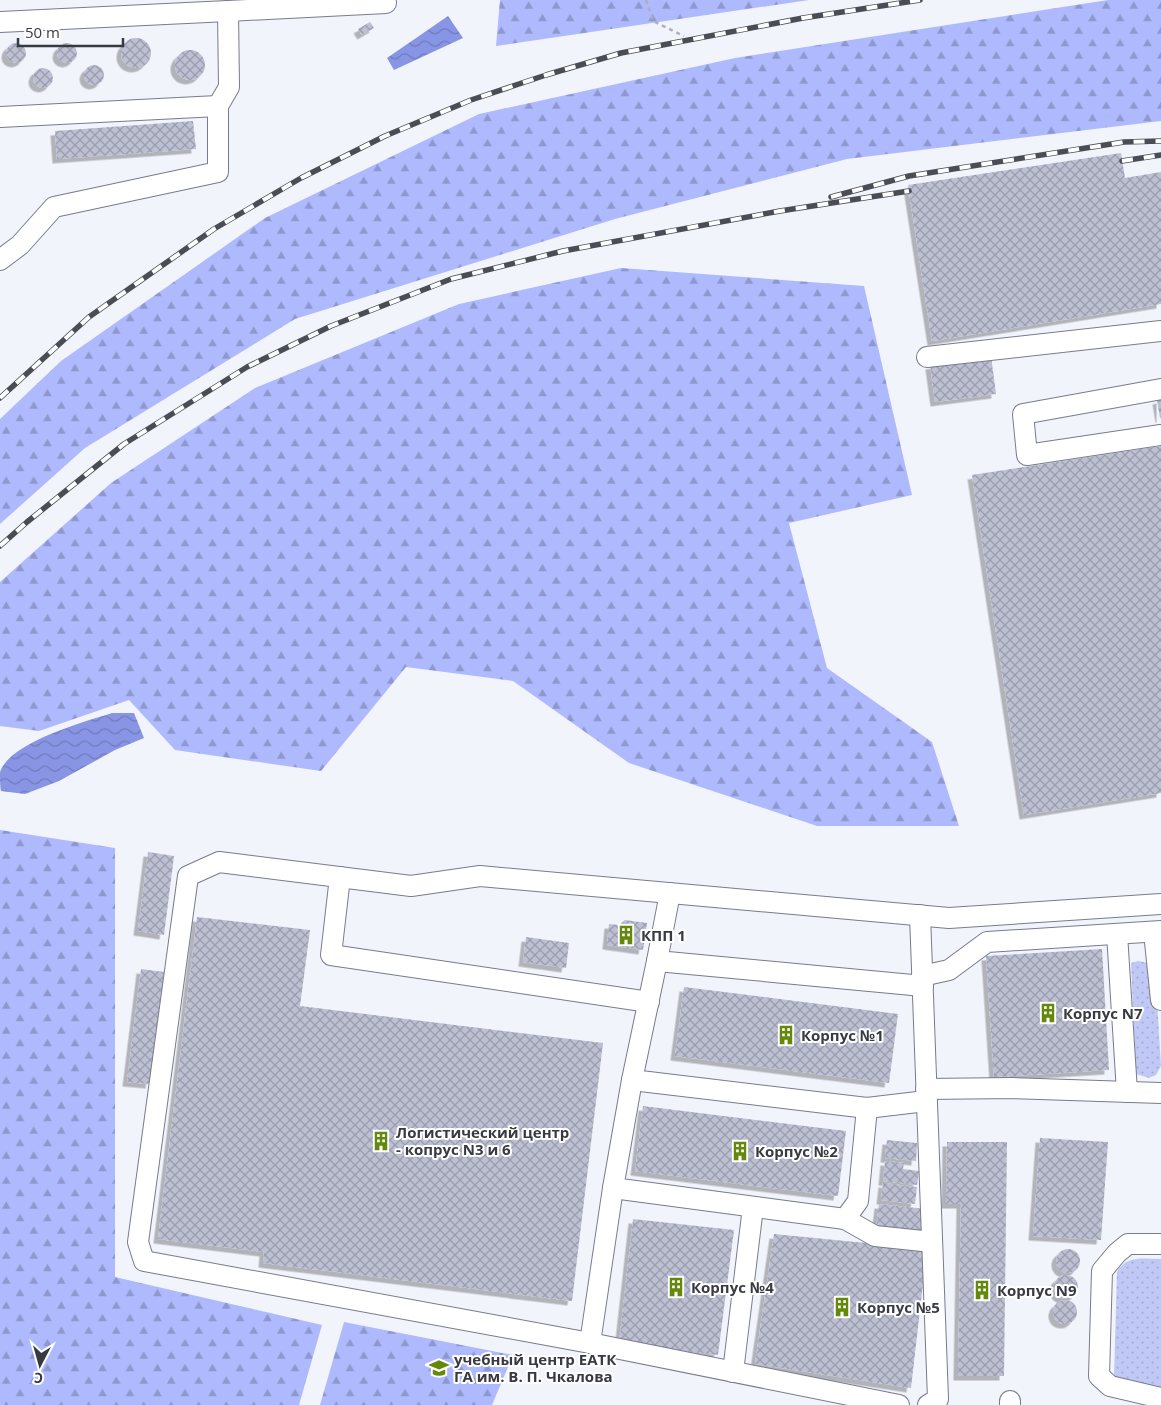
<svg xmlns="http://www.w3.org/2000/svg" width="1161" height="1405" font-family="'Open Sans',sans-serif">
	<defs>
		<pattern id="grass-dots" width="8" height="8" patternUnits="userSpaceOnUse" patternTransform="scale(1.25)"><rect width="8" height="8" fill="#c0c9f5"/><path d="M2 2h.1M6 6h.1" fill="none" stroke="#a6add3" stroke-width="1.8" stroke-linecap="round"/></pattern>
		<pattern id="forest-firs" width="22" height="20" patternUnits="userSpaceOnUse" patternTransform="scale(1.25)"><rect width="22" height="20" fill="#aebafd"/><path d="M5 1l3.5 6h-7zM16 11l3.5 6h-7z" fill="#8f98ce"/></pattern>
		<pattern id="water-waves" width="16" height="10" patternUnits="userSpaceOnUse" patternTransform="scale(1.25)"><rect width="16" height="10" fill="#8895e5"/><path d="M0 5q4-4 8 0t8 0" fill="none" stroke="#707bbb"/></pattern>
		<pattern id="building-cross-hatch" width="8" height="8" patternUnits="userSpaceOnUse" patternTransform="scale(1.25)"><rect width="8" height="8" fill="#bcc0d2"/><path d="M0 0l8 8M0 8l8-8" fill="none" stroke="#9a9dac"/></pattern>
		<filter id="shadow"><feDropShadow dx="-4.5" dy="4.5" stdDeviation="0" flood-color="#0004"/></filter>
	</defs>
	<rect width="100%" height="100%" fill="#f2f4fc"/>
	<!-- grass -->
	<g fill="url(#grass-dots)">
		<path d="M 1138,961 L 1150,963 L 1155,970 L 1161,1066 L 1156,1075 L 1149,1078 L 1136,1074 L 1131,963 Z"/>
		<path d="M 1161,1259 L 1161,1393 L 1114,1377 L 1117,1272 C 1126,1255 1144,1259 1161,1259 Z"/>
	</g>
	<!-- forest -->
	<g fill="url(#forest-firs)">
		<path d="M 500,0 L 809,0 L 496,46 Z"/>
		<path d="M 1108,0 L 1161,0 L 1161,121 L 847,159 L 615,219 L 295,319 L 85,448 L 0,524 L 0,419 L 61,361 L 265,218 L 479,114 L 735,58 Z"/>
		<path d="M 621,268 L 864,286 L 912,495 L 789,523 L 827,668 L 932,742 L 959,826 L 817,826 L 629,763 L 513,681 L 406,667 L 321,771 L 175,750 L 129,700 L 39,731 L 0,726 L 0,582 L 111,483 L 255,388 L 459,304 Z"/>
		<path d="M 0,830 L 115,848 L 115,1277 L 322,1325 L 299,1405 L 0,1405 Z"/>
		<path d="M 344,1322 L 513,1355 L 492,1405 L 320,1405 Z"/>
	</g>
	<!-- water -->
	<g fill="url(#water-waves)">
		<path d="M 448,16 L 463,38 L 394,70 L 387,58 Z"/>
		<path d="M 112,713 L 134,713 L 144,738 L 115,750 L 59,781 L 25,794 L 1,791 C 0,786 0,777 0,772 C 10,742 84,722 112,713 Z"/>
	</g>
	<!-- building -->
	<g fill="url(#building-cross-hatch)" filter="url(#shadow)">
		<path d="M 370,22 L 374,28 L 362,35 L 358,29 Z"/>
		<circle cx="136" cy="53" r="15"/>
		<circle cx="67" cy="53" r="10"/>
		<circle cx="16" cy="53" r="10"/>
		<circle cx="190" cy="65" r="15"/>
		<circle cx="94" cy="75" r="10"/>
		<circle cx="43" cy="78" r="10"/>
		<path d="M 193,121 L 196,149 L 57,159 L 55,131 Z"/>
		<path d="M 1121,153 L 1125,178 L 1161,172 L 1161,304 L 932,341 L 908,185 Z"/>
		<path d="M 991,356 L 996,394 L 935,402 L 930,365 Z"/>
		<path d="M 1161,399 L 1161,418 L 1160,418 L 1157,400 Z"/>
		<path d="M 1161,446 L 1161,793 L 1024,815 L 972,475 Z"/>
		<path d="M 148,852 L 174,856 L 164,935 L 138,931 Z"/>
		<path d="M 197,917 L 310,930 L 300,1006 L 603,1043 L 572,1301 L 263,1263 L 264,1252 L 158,1239 Z"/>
		<path d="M 625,920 L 647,923 L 643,950 L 607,945 L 609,924 L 619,925 Z"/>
		<path d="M 526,937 L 569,943 L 566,968 L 523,962 Z"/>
		<path d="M 1102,949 L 1109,1070 L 994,1077 L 986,956 Z"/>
		<path d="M 141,969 L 164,972 L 150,1084 L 127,1082 Z"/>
		<path d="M 684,987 L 898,1014 L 889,1083 L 675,1056 Z"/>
		<path d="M 643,1106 L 846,1131 L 838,1196 L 635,1171 Z"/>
		<path d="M 1040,1138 L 1108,1142 L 1101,1240 L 1033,1236 Z"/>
		<path d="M 887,1140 L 917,1143 L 916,1161 L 885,1158 Z"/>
		<path d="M 947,1142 L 1007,1142 L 1004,1376 L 958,1376 L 961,1204 L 946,1204 Z"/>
		<path d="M 885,1161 L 904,1163 L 903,1169 L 919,1171 L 917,1185 L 883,1181 Z"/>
		<path d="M 883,1183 L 917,1187 L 915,1204 L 881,1200 Z"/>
		<path d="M 879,1204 L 926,1209 L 924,1235 L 876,1230 Z"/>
		<path d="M 633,1219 L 734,1230 L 718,1355 L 619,1344 Z"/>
		<path d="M 774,1234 L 927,1249 L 911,1388 L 755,1364 Z"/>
		<circle cx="1068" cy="1261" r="12"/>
		<circle cx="1066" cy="1287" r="12"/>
		<circle cx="1065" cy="1312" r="12"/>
	</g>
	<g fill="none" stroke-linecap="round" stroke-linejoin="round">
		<defs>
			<g id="minor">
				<path d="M 0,22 L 228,11"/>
				<path d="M 0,117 L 218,106"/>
				<path d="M 0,260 L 20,245 L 54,207 L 218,172 L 218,106 L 229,87 L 228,11 L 386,3"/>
				<path d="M 927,357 L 1161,331"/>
				<path d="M 1161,389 L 1023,414 L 1027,455 L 1161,435"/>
				<path d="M 340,877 L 331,955 L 649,1002"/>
				<path d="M 670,893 L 657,961 L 923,986"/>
				<path d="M 920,915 L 938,1399 L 928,1405"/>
				<path d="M 1154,932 L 1161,1000"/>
				<path d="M 1117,934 L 1127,1092"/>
				<path d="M 657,961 L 632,1080 L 867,1108 L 926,1101"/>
				<path d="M 922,976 L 949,970 L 987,942 L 1161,931"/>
				<path d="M 632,1080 L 613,1188 L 845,1219 L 858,1201 L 867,1108"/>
				<path d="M 926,1089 L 1012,1088 L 1161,1093"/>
				<path d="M 845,1219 L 875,1236 L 932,1242"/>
				<path d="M 1161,1244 L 1128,1244 L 1117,1253 L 1102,1271 L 1099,1376 L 1110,1386 L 1161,1398"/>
				<path d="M 590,1343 L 613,1188"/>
				<path d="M 733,1372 L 753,1207"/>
				<path d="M 899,1405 L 590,1343 L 144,1261 L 138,1242 L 188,876 L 219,862 L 411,886 L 480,876 L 949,918 L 1161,904"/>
				<path d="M 1010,1405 L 1010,1401"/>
			</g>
		</defs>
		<!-- minor casing -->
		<use href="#minor" stroke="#777b8c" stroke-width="22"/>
		<!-- path -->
		<path stroke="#aeb0b8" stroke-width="2.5" stroke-dasharray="4 4" stroke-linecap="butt" d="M 646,0 L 653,21 L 684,36"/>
		<!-- minor -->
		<use href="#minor" stroke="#fff" stroke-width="20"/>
		<defs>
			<g id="rail">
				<path d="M 1122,161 L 1161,155"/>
				<path d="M 831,197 L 909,176 L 1124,142 L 1161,141"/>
				<path d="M 0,398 L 89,317 L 214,229 L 301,178 L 385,136 L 471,100 L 546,75 L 621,53 L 803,18 L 920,0"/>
				<path d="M 0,546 L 27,522 L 124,444 L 247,367 L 331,326 L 451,279 L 563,251 L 780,211 L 909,191"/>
			</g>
		</defs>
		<!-- rail casing -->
		<use href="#rail" stroke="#4b4d54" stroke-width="5.5"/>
		<!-- rail -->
		<use href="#rail" stroke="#fff" stroke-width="4" stroke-dasharray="11" stroke-linecap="butt"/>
	</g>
	<!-- icons -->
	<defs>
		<symbol id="building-bare" viewBox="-9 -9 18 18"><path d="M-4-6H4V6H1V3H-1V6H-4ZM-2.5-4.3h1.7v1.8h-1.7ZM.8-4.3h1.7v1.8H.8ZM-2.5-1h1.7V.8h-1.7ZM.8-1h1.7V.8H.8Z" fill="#64880b" stroke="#fff" stroke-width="2.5" paint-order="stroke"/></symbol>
		<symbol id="university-bare" viewBox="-9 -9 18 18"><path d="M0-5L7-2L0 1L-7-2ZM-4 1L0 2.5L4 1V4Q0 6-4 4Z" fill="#64880b" stroke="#fff" stroke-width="2.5" paint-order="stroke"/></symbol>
	</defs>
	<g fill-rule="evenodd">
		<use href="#building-bare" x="612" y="921" width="28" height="28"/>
		<use href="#building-bare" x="1034" y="999" width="28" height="28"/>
		<use href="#building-bare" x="772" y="1021" width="28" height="28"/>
		<use href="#building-bare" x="367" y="1127" width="28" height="28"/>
		<use href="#building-bare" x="726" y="1137" width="28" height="28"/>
		<use href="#building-bare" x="662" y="1273" width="28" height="28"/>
		<use href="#building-bare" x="968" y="1276" width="28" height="28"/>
		<use href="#building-bare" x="828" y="1293" width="28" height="28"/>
		<use href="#university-bare" x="425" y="1354" width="28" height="28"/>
	</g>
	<g text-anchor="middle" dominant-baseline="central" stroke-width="4" stroke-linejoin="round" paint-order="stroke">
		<!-- poi labels -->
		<g font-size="15" font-weight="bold" fill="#383a41" stroke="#fff" text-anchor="start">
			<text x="641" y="935">КПП 1</text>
			<text x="1063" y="1013">Корпус N7</text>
			<text x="801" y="1035">Корпус №1</text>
			<text x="396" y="1132">Логистический центр<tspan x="396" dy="17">- копрус N3 и 6</tspan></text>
			<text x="755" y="1151">Корпус №2</text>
			<text x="691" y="1287">Корпус №4</text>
			<text x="997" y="1290">Корпус N9</text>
			<text x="857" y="1307">Корпус №5</text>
			<text x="454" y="1359">учебный центр ЕАТК<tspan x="454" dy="17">ГА им. В. П. Чкалова</tspan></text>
		</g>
	</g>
	<!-- north arrow -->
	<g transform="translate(40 1365) rotate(186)" stroke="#ffffff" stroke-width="4" paint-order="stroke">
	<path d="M0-4L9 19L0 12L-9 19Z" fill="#383a41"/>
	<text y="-8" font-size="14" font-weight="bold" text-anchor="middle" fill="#383a41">С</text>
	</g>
	<!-- scale -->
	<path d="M18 38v8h105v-8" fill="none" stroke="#383a41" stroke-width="2.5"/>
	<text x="25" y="38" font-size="15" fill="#383a41" stroke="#ffffff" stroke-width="4" paint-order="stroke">50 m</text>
</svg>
